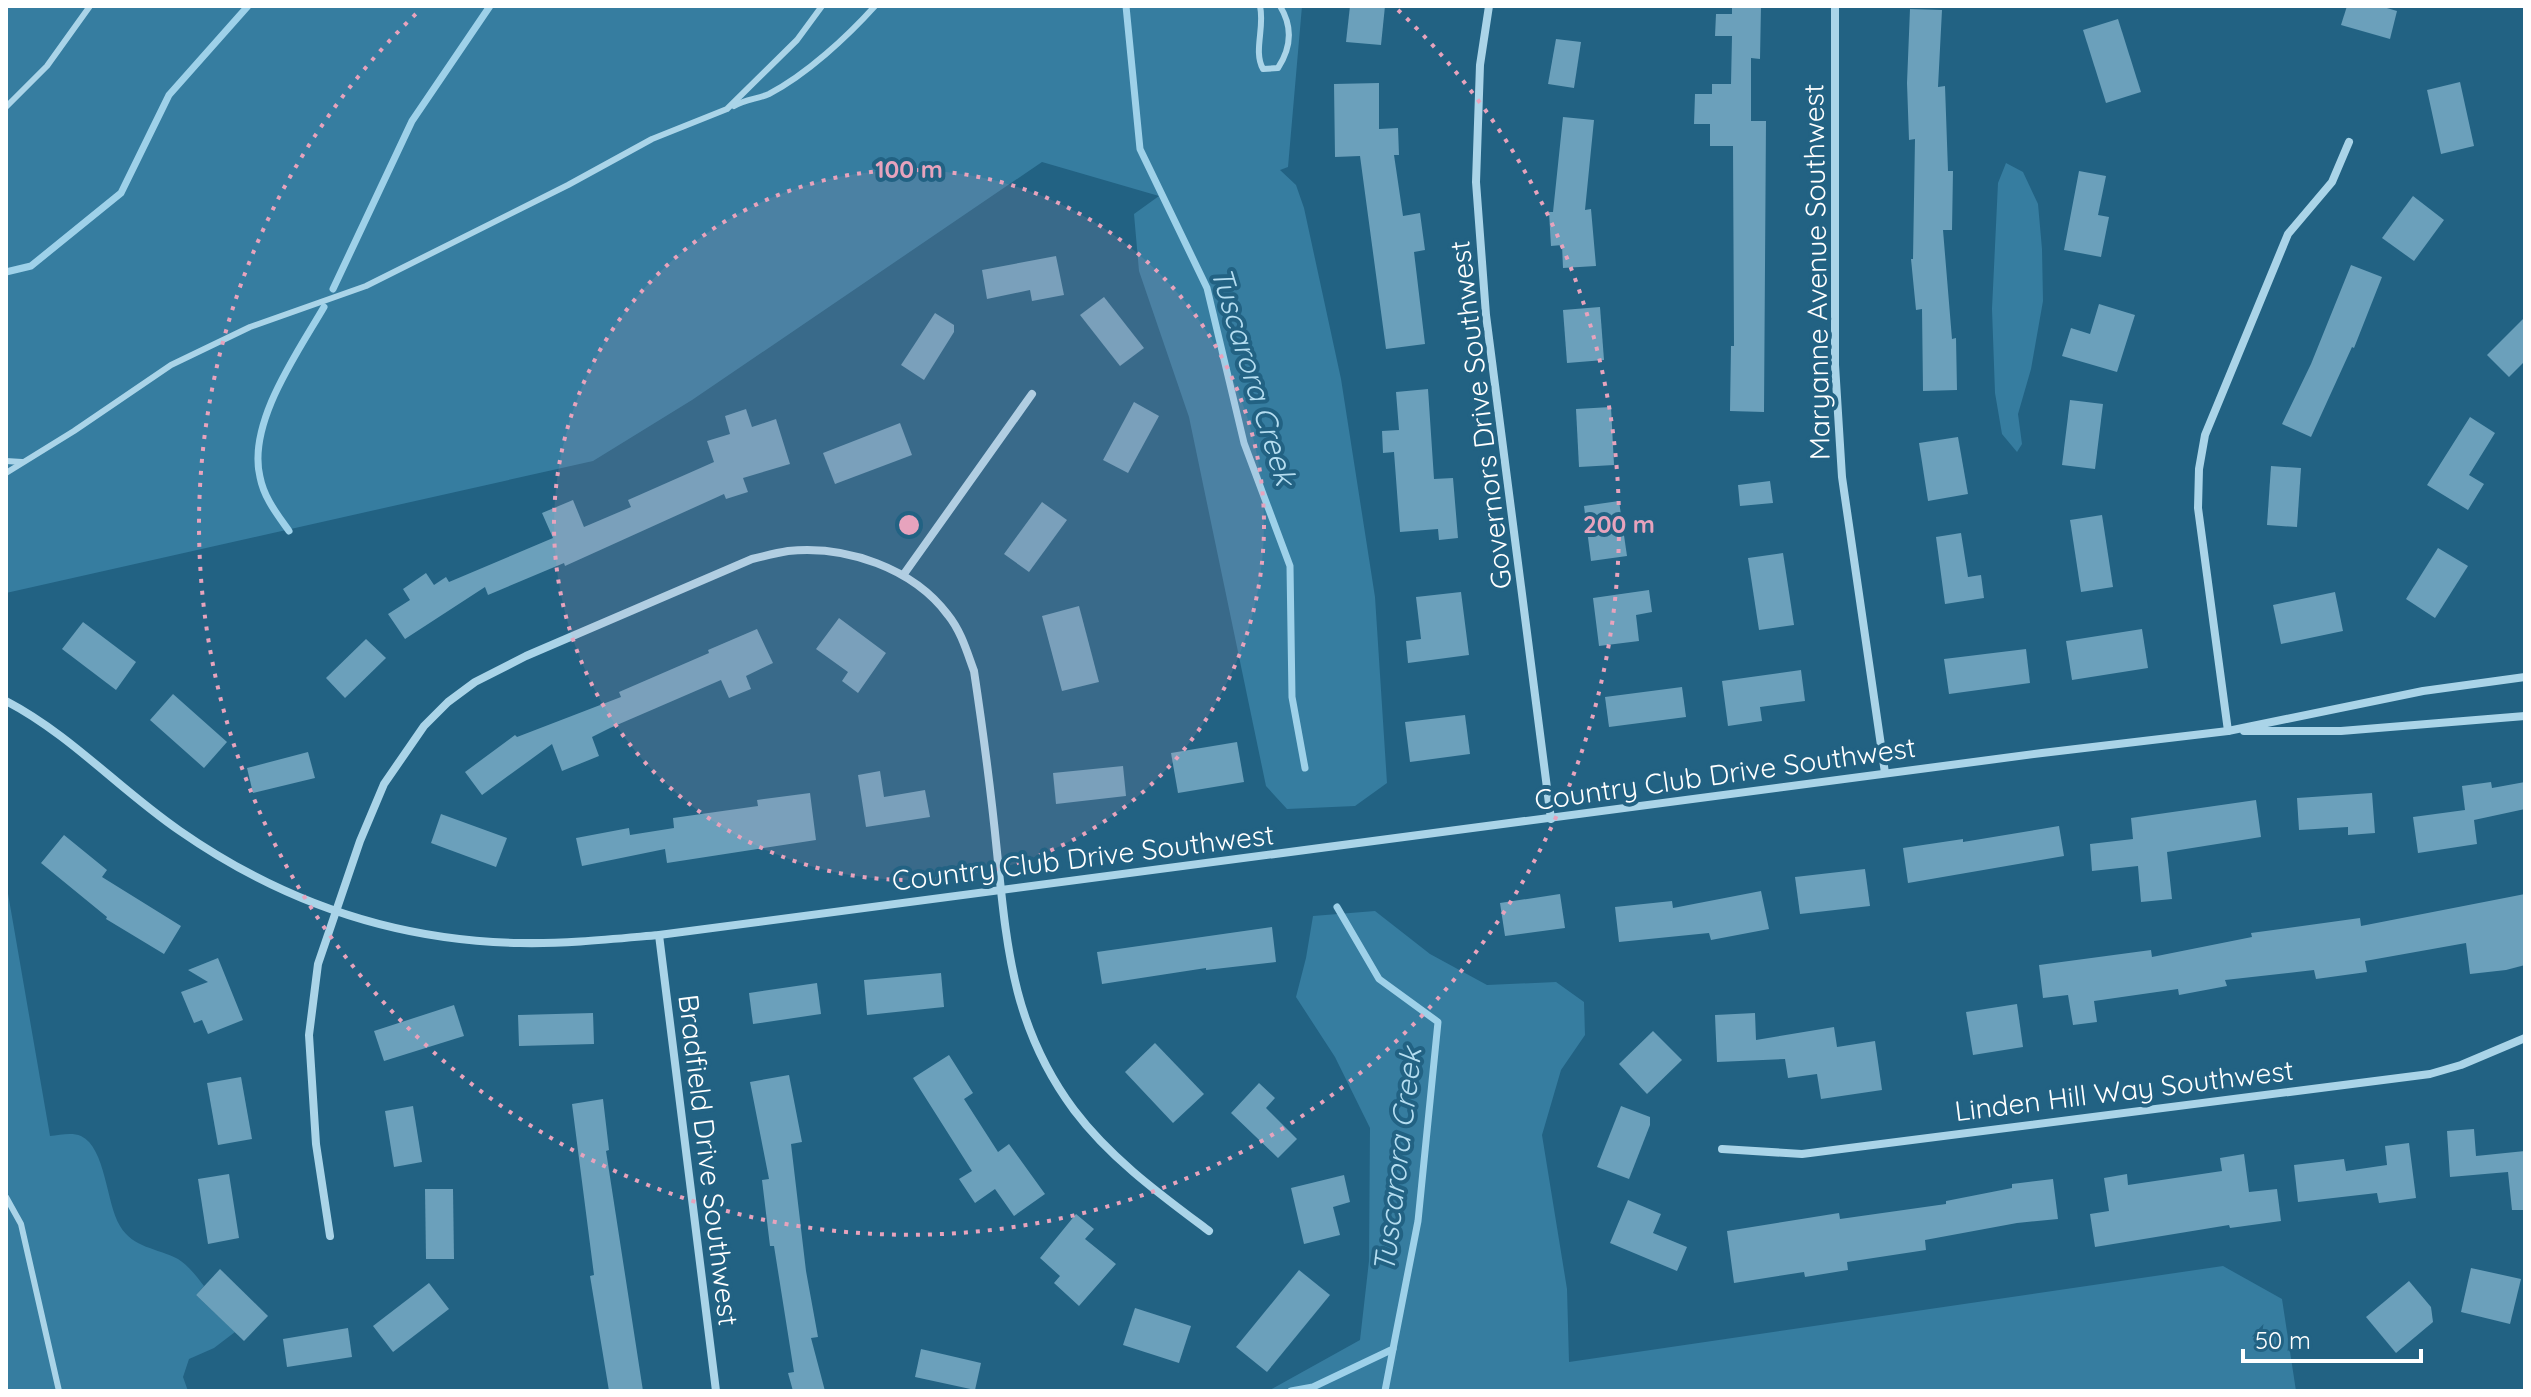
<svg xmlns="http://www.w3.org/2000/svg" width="2531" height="1397" font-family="Quicksand,sans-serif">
	<rect width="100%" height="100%" fill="#226283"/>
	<!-- green -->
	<g fill="#367da0">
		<path d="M 6,6 L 1302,6 L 1288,167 L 1280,170 L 1296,185 L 1304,208 L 1341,379 L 1375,597 L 1387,783 L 1355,806 L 1287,809 L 1266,786 L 1189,417 L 1139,271 L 1134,214 L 1159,196 L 1042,162 L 692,400 L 593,461 L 6,593 Z"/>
		<path d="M 2006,163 L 2023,172 L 2038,204 L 2042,249 L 2043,301 L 2031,369 L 2018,414 L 2022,444 L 2017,452 L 2002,434 L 1995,393 L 1992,309 L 1998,183 Z"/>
		<path d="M 6,882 L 50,1136 C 60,1135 72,1132 81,1136 C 106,1148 106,1203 120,1226 C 133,1248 157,1248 178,1259 C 188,1265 197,1277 204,1286 L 196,1295 L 235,1332 L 214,1348 L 189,1359 L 183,1377 L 188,1391 L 6,1391 Z"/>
		<path d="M 1375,911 L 1430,954 L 1487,985 L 1556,982 L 1584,1002 L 1585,1035 L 1561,1070 L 1542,1135 L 1567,1289 L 1569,1362 L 2223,1266 L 2282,1299 L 2296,1391 L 1268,1391 L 1360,1340 L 1369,1261 L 1370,1128 L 1335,1057 L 1296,997 L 1306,958 L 1313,916 Z"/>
	</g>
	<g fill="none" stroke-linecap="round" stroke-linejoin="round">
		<!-- stream -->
		<g stroke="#9ed1e9" stroke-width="7">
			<path d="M 1126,6 L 1140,149 L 1207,288 L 1244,443 L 1290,566 L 1292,697 L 1305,768"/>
			<path d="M 6,272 L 31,266 L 121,193 L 169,95 L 248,6"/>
			<path d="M 333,289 L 412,121 L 490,6"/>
			<path d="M 289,531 C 277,514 264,498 260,477 C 247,423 298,352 324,307"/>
			<path d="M 1291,1391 L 1313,1387 L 1393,1349 L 1418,1221 L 1438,1022 L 1379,979 L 1337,907"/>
			<path d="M 1385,1391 L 1393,1349"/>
		</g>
	</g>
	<!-- building -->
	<g fill="#6ba0bb">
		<path d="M 1350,6 L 1385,6 L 1381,45 L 1346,42 Z"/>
		<path d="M 1732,6 L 1761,6 L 1760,59 L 1751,58 L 1751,121 L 1766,121 L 1764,412 L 1730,411 L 1731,346 L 1734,346 L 1733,146 L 1710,146 L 1710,124 L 1694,124 L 1695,94 L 1712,94 L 1712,84 L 1731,84 L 1732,36 L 1715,36 L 1716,14 L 1732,14 Z"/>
		<path d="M 2347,6 L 2380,6 L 2397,11 L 2390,39 L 2341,25 Z"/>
		<path d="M 1910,9 L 1942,10 L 1938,87 L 1945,86 L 1948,171 L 1953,171 L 1952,230 L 1943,230 L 1952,339 L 1956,338 L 1957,390 L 1923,391 L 1922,309 L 1916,310 L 1911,259 L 1913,259 L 1915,139 L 1909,140 L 1907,83 Z"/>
		<path d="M 2118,19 L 2141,92 L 2106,103 L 2083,30 Z"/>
		<path d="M 1556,39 L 1581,42 L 1574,88 L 1548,84 Z"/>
		<path d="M 2460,82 L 2474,146 L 2441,154 L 2427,90 Z"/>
		<path d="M 1379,83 L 1379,129 L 1398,128 L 1399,155 L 1394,155 L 1403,216 L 1420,213 L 1425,250 L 1414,252 L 1425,344 L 1386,349 L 1360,156 L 1335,157 L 1334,84 Z"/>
		<path d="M 1563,117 L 1594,120 L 1585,210 L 1591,209 L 1596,266 L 1563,268 L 1562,245 L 1551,246 L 1549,212 L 1553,212 Z"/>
		<path d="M 2079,171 L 2106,176 L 2098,215 L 2109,217 L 2101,257 L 2064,250 Z"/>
		<path d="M 2413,196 L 2444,220 L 2414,261 L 2382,238 Z"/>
		<path d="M 1056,256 L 1064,295 L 1032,301 L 1030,290 L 987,299 L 982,270 Z"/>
		<path d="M 2351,265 L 2382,277 L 2354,348 L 2352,347 L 2311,437 L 2282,424 L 2311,364 Z"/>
		<path d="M 1104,297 L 1144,348 L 1120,366 L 1080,315 Z"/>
		<path d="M 2099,304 L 2135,315 L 2117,372 L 2062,356 L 2071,328 L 2090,334 Z"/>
		<path d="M 1600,307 L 1604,360 L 1567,363 L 1563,310 Z"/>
		<path d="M 935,313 L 954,325 L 954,332 L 924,380 L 901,365 Z"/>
		<path d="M 2525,317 L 2525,361 L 2509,377 L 2487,355 Z"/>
		<path d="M 1428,389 L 1434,479 L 1453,478 L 1458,538 L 1439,540 L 1438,529 L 1400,532 L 1394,452 L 1383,453 L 1382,431 L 1399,430 L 1396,392 Z"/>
		<path d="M 2070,400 L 2103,404 L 2095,469 L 2062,465 Z"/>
		<path d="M 1134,402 L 1159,416 L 1128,473 L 1103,460 Z"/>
		<path d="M 1611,407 L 1614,465 L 1579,467 L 1576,409 Z"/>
		<path d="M 746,409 L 752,427 L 776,419 L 790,464 L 743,478 L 748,492 L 726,499 L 724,494 L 565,566 L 564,563 L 488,595 L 485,587 L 405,639 L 388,614 L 410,600 L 403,589 L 426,573 L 434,585 L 446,577 L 449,582 L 553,538 L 542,513 L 573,500 L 584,527 L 631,507 L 628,500 L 714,462 L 707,441 L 730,434 L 725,416 Z"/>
		<path d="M 2470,417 L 2495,433 L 2469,475 L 2484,484 L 2468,510 L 2427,485 Z"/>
		<path d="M 900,423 L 912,455 L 835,484 L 823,453 Z"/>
		<path d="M 1958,437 L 1968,494 L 1928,501 L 1919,443 Z"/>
		<path d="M 2271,466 L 2301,468 L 2297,527 L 2267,525 Z"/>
		<path d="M 1770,481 L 1773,503 L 1740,506 L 1738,485 Z"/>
		<path d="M 1619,501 L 1627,556 L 1591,561 L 1584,506 Z"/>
		<path d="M 1042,502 L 1067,520 L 1029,572 L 1004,554 Z"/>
		<path d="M 2102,515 L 2113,587 L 2081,592 L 2070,520 Z"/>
		<path d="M 1961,533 L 1968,577 L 1981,575 L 1984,598 L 1945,604 L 1936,537 Z"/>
		<path d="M 2438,548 L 2468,566 L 2435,618 L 2406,599 Z"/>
		<path d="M 1783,553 L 1794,625 L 1759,630 L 1748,558 Z"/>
		<path d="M 1649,590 L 1652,612 L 1636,615 L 1639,641 L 1599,646 L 1593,598 Z"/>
		<path d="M 1461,592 L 1469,655 L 1408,663 L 1406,641 L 1421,639 L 1416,597 Z"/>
		<path d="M 2335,592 L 2343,631 L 2281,644 L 2273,605 Z"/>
		<path d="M 1079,606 L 1099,682 L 1062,691 L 1042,616 Z"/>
		<path d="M 839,618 L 886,653 L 858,693 L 842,681 L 848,672 L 816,649 Z"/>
		<path d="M 83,622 L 136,662 L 116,690 L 62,649 Z"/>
		<path d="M 757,629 L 773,663 L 746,676 L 751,689 L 729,698 L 721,680 L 610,728 L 592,737 L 599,756 L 562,771 L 552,744 L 482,795 L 465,772 L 515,735 L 517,737 L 621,697 L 619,692 L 709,653 L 708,650 Z"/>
		<path d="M 2142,629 L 2148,668 L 2072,680 L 2066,641 Z"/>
		<path d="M 366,639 L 386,658 L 345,698 L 326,678 Z"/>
		<path d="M 2026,649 L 2030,683 L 1949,694 L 1944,659 Z"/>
		<path d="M 1801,670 L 1805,701 L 1760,707 L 1762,721 L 1728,726 L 1722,681 Z"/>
		<path d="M 1682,687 L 1686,717 L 1609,727 L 1605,697 Z"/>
		<path d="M 173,694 L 227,742 L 204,768 L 150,720 Z"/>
		<path d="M 1465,715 L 1470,754 L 1410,762 L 1405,722 Z"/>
		<path d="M 1237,742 L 1244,782 L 1178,793 L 1171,753 Z"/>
		<path d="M 308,752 L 315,778 L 253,793 L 247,768 Z"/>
		<path d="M 1123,766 L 1126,796 L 1056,804 L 1053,773 Z"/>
		<path d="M 880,771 L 884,797 L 925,790 L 930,817 L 866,827 L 858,775 Z"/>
		<path d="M 2491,782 L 2492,788 L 2525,782 L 2525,809 L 2474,820 L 2477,844 L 2418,853 L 2413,817 L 2465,810 L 2462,786 Z"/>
		<path d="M 810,793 L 816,840 L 667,863 L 665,849 L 582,866 L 576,838 L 629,828 L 630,835 L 674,828 L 673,818 L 758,806 L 757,800 Z"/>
		<path d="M 2372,793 L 2375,833 L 2348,835 L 2348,827 L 2299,830 L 2297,798 Z"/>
		<path d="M 2256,800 L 2261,837 L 2167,852 L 2172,899 L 2141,902 L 2138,866 L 2092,871 L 2090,844 L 2133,839 L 2131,818 Z"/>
		<path d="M 441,814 L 507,838 L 496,867 L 431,843 Z"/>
		<path d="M 2059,826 L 2064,856 L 1908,883 L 1903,848 L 1963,839 L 1963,842 Z"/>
		<path d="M 64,835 L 107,870 L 102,877 L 181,926 L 164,954 L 106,919 L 107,917 L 41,863 Z"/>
		<path d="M 1865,869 L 1870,906 L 1800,914 L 1795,877 Z"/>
		<path d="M 1761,891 L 1769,929 L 1711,940 L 1709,933 L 1619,942 L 1615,907 L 1672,901 L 1673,908 Z"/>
		<path d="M 1560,894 L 1565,928 L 1505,936 L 1500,903 Z"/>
		<path d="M 2525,894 L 2525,965 L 2506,970 L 2470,974 L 2466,943 L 2365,961 L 2367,972 L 2316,979 L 2314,970 L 2225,980 L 2227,986 L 2179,995 L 2178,989 L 2094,1001 L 2097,1022 L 2073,1025 L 2068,995 L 2043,998 L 2039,965 L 2151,950 L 2152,957 L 2252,937 L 2251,933 L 2360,918 L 2361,926 Z"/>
		<path d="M 1272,927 L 1276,962 L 1206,970 L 1206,968 L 1102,984 L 1097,952 Z"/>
		<path d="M 218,958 L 243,1020 L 208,1034 L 202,1020 L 194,1023 L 181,992 L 208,982 L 188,970 Z"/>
		<path d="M 941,973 L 944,1007 L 867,1015 L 864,980 Z"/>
		<path d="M 817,983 L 821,1014 L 753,1024 L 749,993 Z"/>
		<path d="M 2017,1004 L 2023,1047 L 1973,1055 L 1966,1012 Z"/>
		<path d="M 454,1005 L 464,1036 L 384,1061 L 374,1031 Z"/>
		<path d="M 593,1013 L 594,1044 L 519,1046 L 518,1015 Z"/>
		<path d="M 1755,1013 L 1756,1040 L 1834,1027 L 1837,1047 L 1875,1041 L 1882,1090 L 1821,1099 L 1817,1074 L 1788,1078 L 1785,1059 L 1717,1062 L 1715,1015 Z"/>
		<path d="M 1653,1031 L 1682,1060 L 1647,1094 L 1619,1064 Z"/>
		<path d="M 1155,1043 L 1204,1094 L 1173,1123 L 1125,1072 Z"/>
		<path d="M 949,1055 L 973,1093 L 964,1099 L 998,1152 L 1009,1144 L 1045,1194 L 1014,1216 L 995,1189 L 975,1203 L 959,1179 L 972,1171 L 913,1078 Z"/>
		<path d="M 789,1075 L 802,1142 L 791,1144 L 806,1271 L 818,1337 L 811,1338 L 825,1391 L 793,1391 L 788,1373 L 794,1372 L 774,1246 L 770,1246 L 762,1180 L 769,1179 L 750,1082 Z"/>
		<path d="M 241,1077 L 252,1139 L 218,1145 L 207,1083 Z"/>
		<path d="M 1259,1083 L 1275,1098 L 1266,1108 L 1297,1139 L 1278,1158 L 1231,1113 Z"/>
		<path d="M 603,1099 L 609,1150 L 606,1151 L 643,1391 L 609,1391 L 590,1276 L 594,1275 L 572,1104 Z"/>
		<path d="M 413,1106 L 422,1162 L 394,1167 L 385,1111 Z"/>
		<path d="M 1621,1106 L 1650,1117 L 1650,1125 L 1629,1179 L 1597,1167 Z"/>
		<path d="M 2474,1129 L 2476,1156 L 2525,1151 L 2525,1210 L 2512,1210 L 2508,1172 L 2450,1177 L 2447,1131 Z"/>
		<path d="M 2409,1143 L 2416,1198 L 2379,1203 L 2377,1193 L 2298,1202 L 2294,1165 L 2344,1159 L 2346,1171 L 2387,1165 L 2385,1146 Z"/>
		<path d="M 2244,1154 L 2249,1192 L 2277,1189 L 2281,1221 L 2230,1228 L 2229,1225 L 2095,1247 L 2090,1214 L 2109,1211 L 2104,1178 L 2127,1174 L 2128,1185 L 2222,1171 L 2220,1158 Z"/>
		<path d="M 229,1174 L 239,1238 L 208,1244 L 198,1179 Z"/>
		<path d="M 1344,1175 L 1350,1202 L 1333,1207 L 1340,1235 L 1304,1244 L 1291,1188 Z"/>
		<path d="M 2053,1179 L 2058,1219 L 2017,1223 L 1925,1240 L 1926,1250 L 1847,1262 L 1848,1270 L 1805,1277 L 1804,1272 L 1734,1283 L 1727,1231 L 1839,1213 L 1840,1219 L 1946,1204 L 1946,1201 L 2012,1188 L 2012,1184 Z"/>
		<path d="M 425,1189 L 453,1189 L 454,1259 L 426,1259 Z"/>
		<path d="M 1628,1200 L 1661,1214 L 1653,1233 L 1687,1247 L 1677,1271 L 1610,1243 Z"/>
		<path d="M 1076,1214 L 1094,1229 L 1085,1239 L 1116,1264 L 1079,1306 L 1054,1283 L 1060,1276 L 1040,1258 Z"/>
		<path d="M 2471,1268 L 2521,1279 L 2510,1324 L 2461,1312 Z"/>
		<path d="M 220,1269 L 268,1316 L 244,1341 L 196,1295 Z"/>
		<path d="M 1299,1270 L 1330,1295 L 1267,1372 L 1236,1347 Z"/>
		<path d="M 2409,1281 L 2431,1307 L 2433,1322 L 2396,1353 L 2366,1317 Z"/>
		<path d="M 429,1283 L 449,1309 L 393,1352 L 373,1326 Z"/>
		<path d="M 1135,1308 L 1191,1326 L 1179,1363 L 1123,1345 Z"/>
		<path d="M 348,1328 L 352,1357 L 287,1367 L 283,1339 Z"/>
		<path d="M 921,1349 L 981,1363 L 975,1390 L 915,1377 Z"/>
	</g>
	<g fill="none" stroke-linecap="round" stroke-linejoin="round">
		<!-- lane -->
		<g stroke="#aad4e8" stroke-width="6">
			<path d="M 1260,6 C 1265,28 1253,51 1263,69 L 1278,68 C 1291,48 1293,27 1280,6"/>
			<path d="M 734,106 C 745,99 758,99 769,94 C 807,74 847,37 875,6"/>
			<path d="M 6,107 L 47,66 L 90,6"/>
			<path d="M 6,461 L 22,462"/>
			<path d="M 6,473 L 74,431 L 171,365 L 250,327 L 366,286 L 568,185 L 652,139 L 727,109 L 797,40 L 822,6"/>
			<path d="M 6,1197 L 21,1224 L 59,1391"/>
		</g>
		<!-- street -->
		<g stroke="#aad4e8" stroke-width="8">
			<path d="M 1489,6 L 1480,65 L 1476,182 L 1486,315 L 1551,819"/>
			<path d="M 1835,6 L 1835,365 L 1842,477 L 1885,773"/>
			<path d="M 904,574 L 1032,394"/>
			<path d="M 6,701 C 71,735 120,790 180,831 C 282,902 395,941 520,943 C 566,944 613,939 659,935 L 2042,753 L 2228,731 L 2423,691 L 2525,677"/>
			<path d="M 2228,731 L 2198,508 L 2199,469 L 2205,435 L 2288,234 L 2332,182 L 2349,142"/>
			<path d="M 2244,731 L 2341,731 L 2525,716"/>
			<path d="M 659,935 L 716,1391"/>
			<path d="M 1722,1149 L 1802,1154 L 2430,1074 L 2461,1065 L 2525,1038"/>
			<path d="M 330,1236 L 316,1144 L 309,1035 L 318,964 L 360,841 L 384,784 L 424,726 L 448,702 L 475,682 L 526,656 L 752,559 C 764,556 776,553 788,551 C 846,545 913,568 948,615 C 961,631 967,652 974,671 C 983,731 991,791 997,852 C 1007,949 1013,1028 1074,1110 C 1111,1159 1161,1195 1209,1231"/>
		</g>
	</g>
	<!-- distance rings -->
	<circle cx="909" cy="525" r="355" fill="#e7a3bd" fill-opacity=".12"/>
	<g fill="none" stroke="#e7a3bd" stroke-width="4" stroke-dasharray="4 8">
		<circle cx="909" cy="525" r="355"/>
		<path d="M1398 10A710 710 0 1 1 420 10"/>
	</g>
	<g text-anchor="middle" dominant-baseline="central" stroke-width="8" stroke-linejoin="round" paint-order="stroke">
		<!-- street labels -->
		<g font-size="28" fill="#fff" stroke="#226283">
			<text transform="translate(1816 272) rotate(-91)">Maryanne Avenue Southwest</text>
			<text transform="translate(1480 415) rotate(-97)">Governors Drive Southwest</text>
			<text transform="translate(1725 773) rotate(-8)">Country Club Drive Southwest</text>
			<text transform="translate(1083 857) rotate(-7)">Country Club Drive Southwest</text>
			<text transform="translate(2124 1090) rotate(-7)">Linden Hill Way Southwest</text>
			<text transform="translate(709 1160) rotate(83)">Bradfield Drive Southwest</text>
		</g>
		<!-- water labels -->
		<g font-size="30" font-style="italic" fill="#b5ddf0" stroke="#226283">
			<text transform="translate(1254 376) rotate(73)">Tuscarora Creek</text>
			<text transform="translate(1397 1160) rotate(-83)">Tuscarora Creek</text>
		</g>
	</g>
	<circle cx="909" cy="525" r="12" fill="#e7a3bd" stroke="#226283" stroke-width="4"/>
	<g font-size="24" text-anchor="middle" font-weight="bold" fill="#e7a3bd" stroke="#226283" stroke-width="8" stroke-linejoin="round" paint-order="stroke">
		<text x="909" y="178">100 m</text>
		<text x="1619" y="533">200 m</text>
	</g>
	<!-- border -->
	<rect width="2531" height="1397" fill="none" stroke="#ffffff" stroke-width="16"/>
	<!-- scale -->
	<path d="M2243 1349v12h178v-12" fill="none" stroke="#ffffff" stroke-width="4"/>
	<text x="2255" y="1349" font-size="24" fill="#ffffff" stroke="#226283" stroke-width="6" paint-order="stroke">50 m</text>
</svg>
